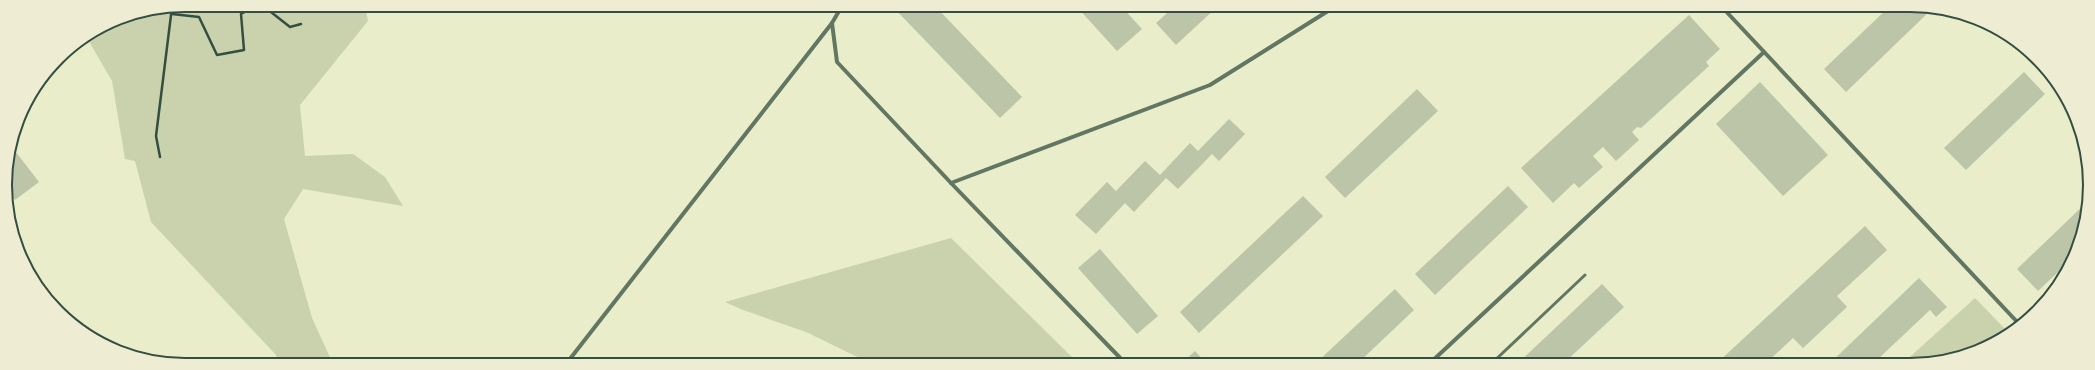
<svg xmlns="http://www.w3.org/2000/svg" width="2095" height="370" font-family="Bitter,serif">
	<rect width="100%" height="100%" fill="#e9edc9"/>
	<!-- green -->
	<g fill="#cad2ad">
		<path d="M 185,5 L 365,5 L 368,21 L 300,105 L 305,156 L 353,154 L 385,177 L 403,206 L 303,189 L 284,219 L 312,318 L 333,364 L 277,364 L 276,355 L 151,222 L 135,161 L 125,159 L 112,81 L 87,38 L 116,19 Z"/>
		<path d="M 951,238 L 1079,364 L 872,364 L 806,332 L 743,310 L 725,302 Z"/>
		<path d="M 1975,298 L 2009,333 L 1989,347 L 1922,365 L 1901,365 Z"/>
	</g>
	<!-- building -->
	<g fill="#bcc5a7">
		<path d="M 892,6 L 935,6 L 1022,97 L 1000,118 Z"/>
		<path d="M 1076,6 L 1121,6 L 1142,29 L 1117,51 Z"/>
		<path d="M 1175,6 L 1218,6 L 1176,45 L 1156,23 Z"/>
		<path d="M 1890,6 L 1934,7 L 1846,92 L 1824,69 Z"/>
		<path d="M 1689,15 L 1720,49 L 1706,62 L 1709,66 L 1641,128 L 1637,127 L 1632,132 L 1639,140 L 1616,161 L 1603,147 L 1593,156 L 1603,167 L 1579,188 L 1566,175 L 1574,183 L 1553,203 L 1521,168 Z"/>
		<path d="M 2024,72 L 2045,94 L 1966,170 L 1944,148 Z"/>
		<path d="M 1760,82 L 1828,155 L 1783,196 L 1716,124 Z"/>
		<path d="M 1417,89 L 1438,111 L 1345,198 L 1325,177 Z"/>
		<path d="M 1229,119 L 1245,134 L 1219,161 L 1212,154 L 1178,189 L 1166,178 L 1134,212 L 1125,203 L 1096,234 L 1075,215 L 1107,182 L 1116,191 L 1145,161 L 1160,175 L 1190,143 L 1198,151 Z"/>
		<path d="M 12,147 L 39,182 L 15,200 L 8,190 L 5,173 Z"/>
		<path d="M 1508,186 L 1528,207 L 1435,295 L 1415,274 Z"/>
		<path d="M 1303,196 L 1323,216 L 1199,333 L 1180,312 Z"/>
		<path d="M 2088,201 L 2088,208 L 2074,257 L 2038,291 L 2017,269 Z"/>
		<path d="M 1865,226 L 1887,250 L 1837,296 L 1847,307 L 1803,348 L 1793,338 L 1765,364 L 1716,364 Z"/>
		<path d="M 1100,249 L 1158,316 L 1137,334 L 1078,268 Z"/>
		<path d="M 35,278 L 36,278 L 69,319 L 50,304 Z"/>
		<path d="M 1919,278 L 1947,307 L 1936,317 L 1930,310 L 1878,359 L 1884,365 L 1828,365 Z"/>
		<path d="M 1602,284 L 1624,307 L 1563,364 L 1517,364 Z"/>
		<path d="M 1395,289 L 1414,310 L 1357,364 L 1315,364 Z"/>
		<path d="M 1195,351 L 1207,364 L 1181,364 Z"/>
	</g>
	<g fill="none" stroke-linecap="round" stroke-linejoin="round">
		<!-- path -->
		<g stroke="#344e41" stroke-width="2.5">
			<path d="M 262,5 L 290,27 L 301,24"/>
			<path d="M 172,14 L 199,17 L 217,55 L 244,50 L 241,14 L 257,5"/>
			<path d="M 160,157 L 156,136 L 172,7"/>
		</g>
		<!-- service -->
		<path stroke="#617663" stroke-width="3" d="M 1491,364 L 1585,275"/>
		<!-- minor -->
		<g stroke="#617663" stroke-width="4">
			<path d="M 1721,6 L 2020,325"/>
			<path d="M 832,23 L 837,62 L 951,183 L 1126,364"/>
			<path d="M 951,183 L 1210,85 L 1336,6"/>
			<path d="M 566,364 L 832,23 L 842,6"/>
			<path d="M 1429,364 L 1764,52"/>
		</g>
	</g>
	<!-- crop -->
	<path d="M0 0H2095V370H0ZM185 12H1910A173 173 0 0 1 2083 185V185A173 173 0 0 1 1910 358H185A173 173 0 0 1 12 185V185A173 173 0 0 1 185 12Z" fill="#eeecd3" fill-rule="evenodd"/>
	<path fill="none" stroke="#344e41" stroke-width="2" d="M185 12H1910A173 173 0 0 1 2083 185V185A173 173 0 0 1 1910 358H185A173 173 0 0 1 12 185V185A173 173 0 0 1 185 12Z"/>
</svg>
